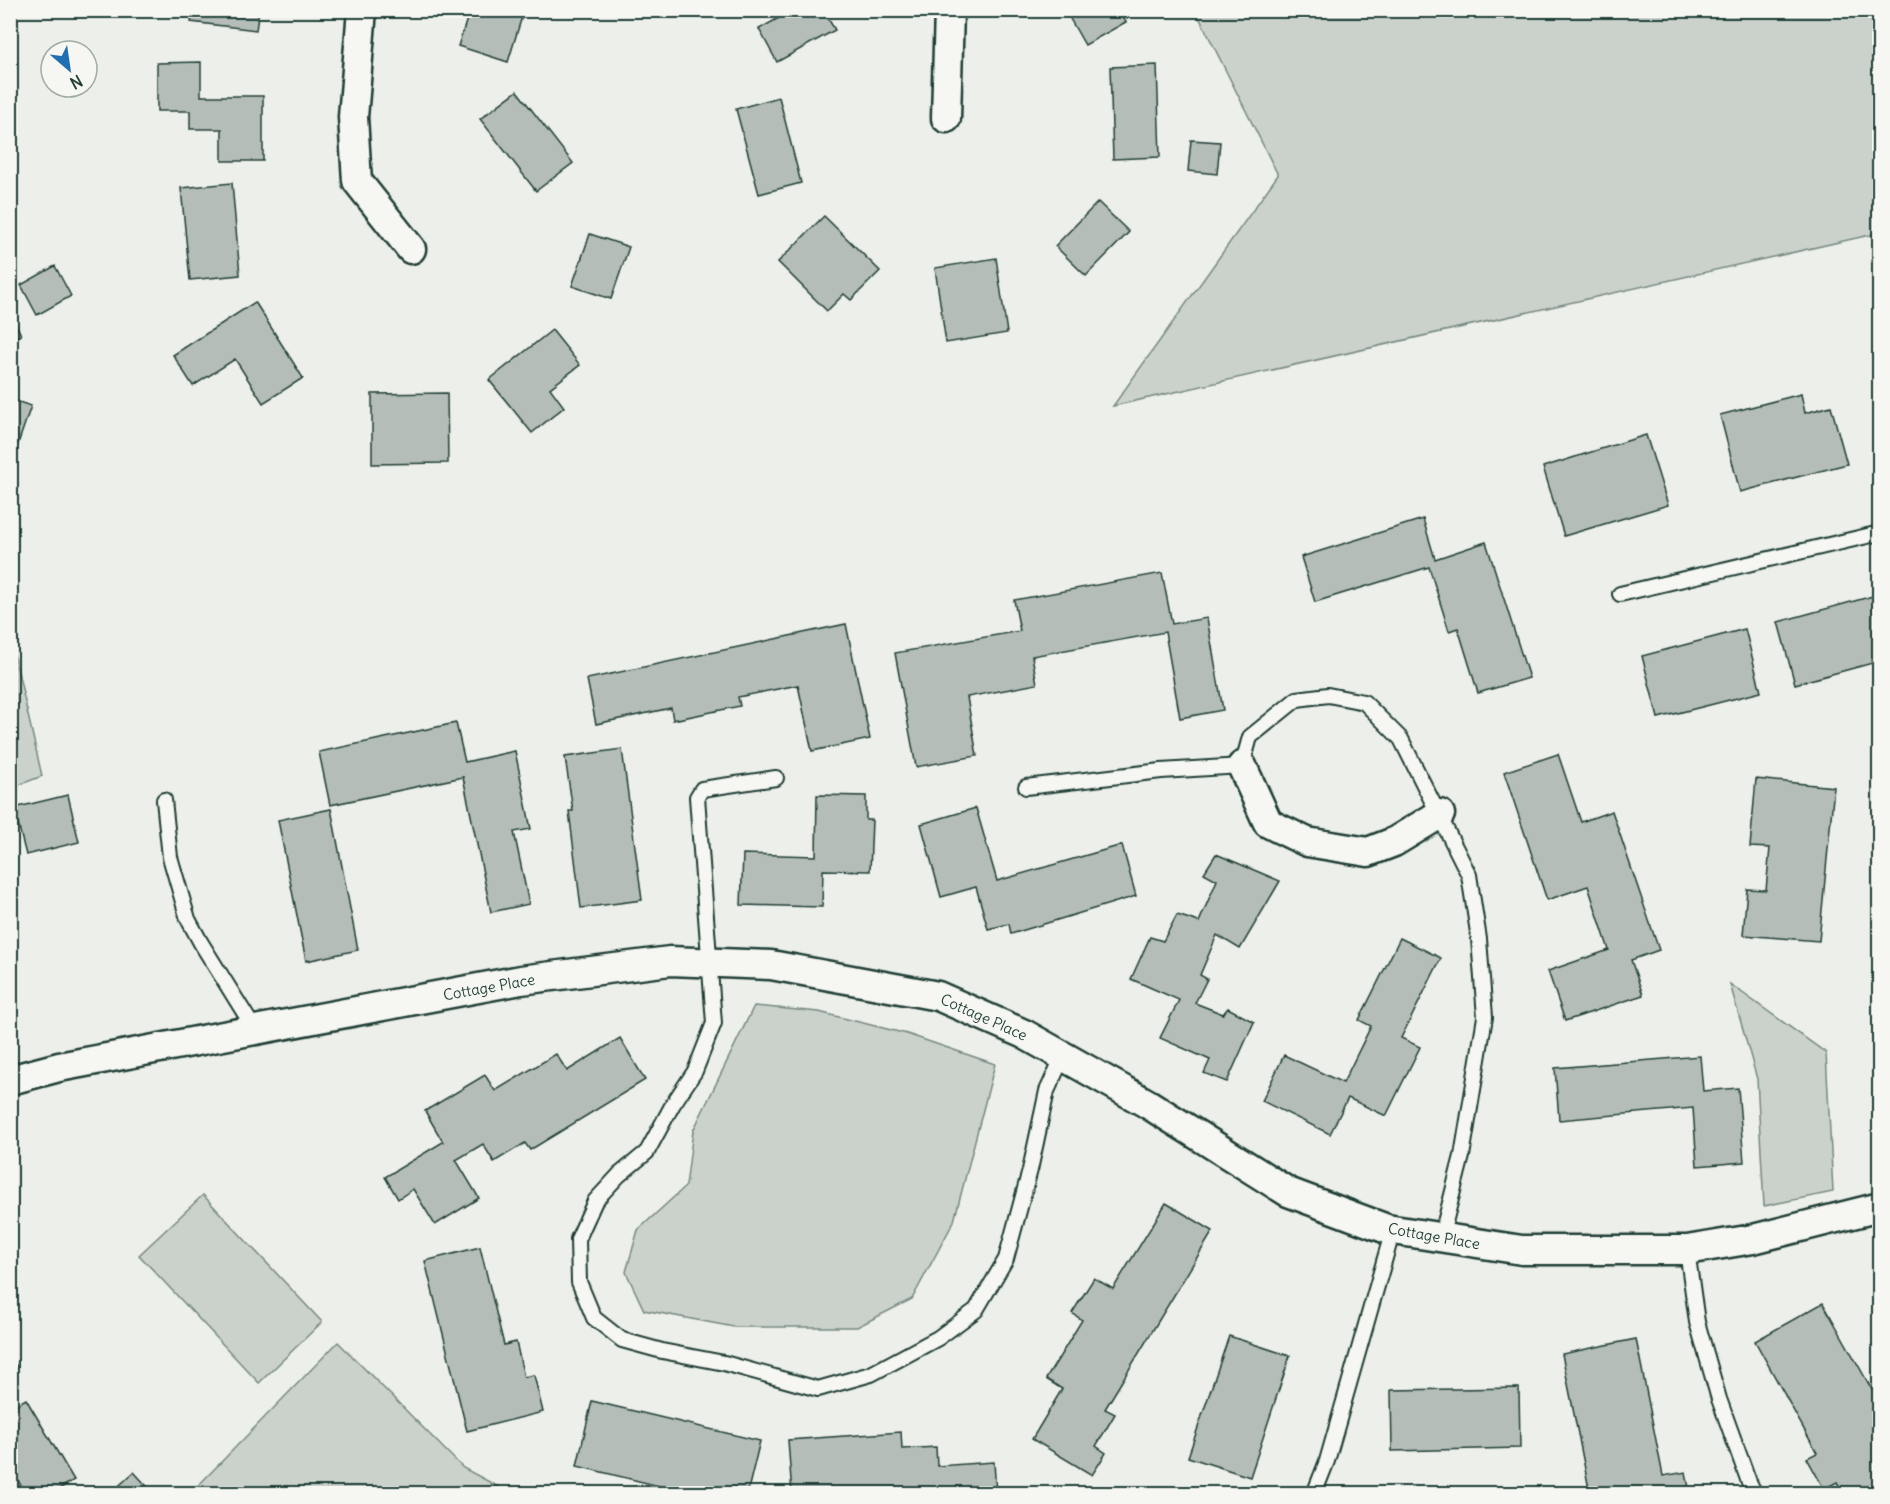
<svg xmlns="http://www.w3.org/2000/svg" width="1890" height="1504" font-family="Delius,sans-serif">
	<rect width="100%" height="100%" fill="#edefea"/>
	<filter id="ink" filterUnits="userSpaceOnUse"><feTurbulence type="fractalNoise" baseFrequency=".0167" numOctaves="2"/><feDisplacementMap in="SourceGraphic" scale="12" xChannelSelector="R" yChannelSelector="G"/><feConvolveMatrix kernelMatrix="1 2 1 2 8 2 1 2 1" color-interpolation-filters="sRGB"/></filter>
	<g filter="url(#ink)">
		<!-- green -->
		<g fill="#cbd2cc" stroke="#758880" stroke-width="1.5">
			<path d="M 1196,11 L 1879,11 L 1879,233 L 1113,406 L 1278,175 Z"/>
			<path d="M 11,641 L 42,776 L 11,788 L 10,788 Z"/>
			<path d="M 1730,984 L 1826,1053 L 1833,1192 L 1764,1206 L 1757,1079 Z"/>
			<path d="M 754,1006 L 819,1012 L 907,1034 L 995,1064 L 954,1221 L 912,1299 L 857,1327 L 734,1327 L 644,1310 L 626,1272 L 638,1230 L 686,1186 L 693,1131 Z"/>
			<path d="M 203,1195 L 322,1322 L 259,1383 L 139,1255 Z"/>
			<path d="M 338,1342 L 463,1468 L 510,1493 L 191,1493 Z"/>
		</g>
		<!-- building -->
		<g fill="#b4bdb8" stroke="#1f3d34" stroke-width="1.5">
			<path d="M 193,10 L 259,10 L 256,30 L 191,22 Z"/>
			<path d="M 470,10 L 524,10 L 508,62 L 458,46 Z"/>
			<path d="M 774,10 L 823,10 L 835,30 L 777,62 L 759,29 L 779,18 Z"/>
			<path d="M 1065,10 L 1120,10 L 1126,22 L 1085,45 Z"/>
			<path d="M 201,62 L 201,96 L 263,96 L 263,161 L 222,161 L 222,129 L 190,129 L 190,111 L 157,111 L 157,63 Z"/>
			<path d="M 1157,65 L 1160,157 L 1113,159 L 1110,67 Z"/>
			<path d="M 517,91 L 573,163 L 536,191 L 480,119 Z"/>
			<path d="M 779,97 L 801,183 L 759,194 L 736,109 Z"/>
			<path d="M 1191,140 L 1220,142 L 1217,174 L 1188,171 Z"/>
			<path d="M 232,183 L 240,275 L 190,280 L 181,188 Z"/>
			<path d="M 1098,202 L 1129,232 L 1086,276 L 1055,246 Z"/>
			<path d="M 824,216 L 880,271 L 851,300 L 844,294 L 827,311 L 778,262 Z"/>
			<path d="M 590,234 L 629,247 L 611,299 L 572,286 Z"/>
			<path d="M 996,258 L 1007,333 L 946,343 L 935,268 Z"/>
			<path d="M 55,266 L 71,296 L 37,315 L 21,285 Z"/>
			<path d="M 255,302 L 303,378 L 263,403 L 235,359 L 193,386 L 173,355 Z"/>
			<path d="M 10,311 L 21,335 L 10,340 Z"/>
			<path d="M 552,330 L 580,365 L 550,388 L 564,407 L 532,433 L 489,380 Z"/>
			<path d="M 447,393 L 448,463 L 372,464 L 372,394 Z"/>
			<path d="M 1801,394 L 1805,413 L 1831,406 L 1847,464 L 1740,492 L 1720,415 Z"/>
			<path d="M 10,399 L 31,406 L 10,467 Z"/>
			<path d="M 1646,435 L 1668,505 L 1564,536 L 1543,467 Z"/>
			<path d="M 1423,519 L 1435,559 L 1486,542 L 1529,678 L 1478,693 L 1458,628 L 1449,631 L 1429,567 L 1315,602 L 1301,557 Z"/>
			<path d="M 1162,573 L 1172,624 L 1207,618 L 1223,710 L 1180,718 L 1165,632 L 1032,656 L 1037,684 L 967,697 L 977,756 L 916,767 L 895,653 L 1020,631 L 1014,600 Z"/>
			<path d="M 1880,594 L 1880,661 L 1795,684 L 1778,622 Z"/>
			<path d="M 846,624 L 870,739 L 812,751 L 798,685 L 738,697 L 740,706 L 673,720 L 671,708 L 596,724 L 587,679 Z"/>
			<path d="M 1745,629 L 1761,692 L 1658,718 L 1642,656 Z"/>
			<path d="M 456,723 L 465,762 L 515,751 L 531,829 L 514,832 L 529,904 L 491,912 L 463,777 L 330,805 L 319,752 Z"/>
			<path d="M 622,749 L 642,900 L 581,908 L 569,811 L 573,811 L 565,757 Z"/>
			<path d="M 1558,754 L 1581,822 L 1612,811 L 1659,950 L 1631,960 L 1643,995 L 1565,1021 L 1548,971 L 1609,950 L 1588,886 L 1547,900 L 1504,772 Z"/>
			<path d="M 1756,779 L 1834,787 L 1819,941 L 1743,935 L 1747,889 L 1766,890 L 1770,848 L 1750,847 Z"/>
			<path d="M 68,795 L 79,842 L 26,855 L 14,808 Z"/>
			<path d="M 817,795 L 866,796 L 866,820 L 872,820 L 870,871 L 823,870 L 822,907 L 741,905 L 743,854 L 816,856 Z"/>
			<path d="M 976,808 L 997,881 L 1122,845 L 1136,896 L 1011,934 L 1009,924 L 988,929 L 976,887 L 941,897 L 921,824 Z"/>
			<path d="M 331,809 L 358,950 L 306,961 L 278,820 Z"/>
			<path d="M 1216,854 L 1280,881 L 1240,949 L 1217,935 L 1200,975 L 1207,979 L 1195,1003 L 1223,1014 L 1228,1008 L 1254,1022 L 1227,1082 L 1204,1073 L 1210,1060 L 1160,1038 L 1179,1000 L 1131,979 L 1150,937 L 1163,941 L 1177,915 L 1199,922 L 1217,880 L 1204,873 Z"/>
			<path d="M 1400,938 L 1441,958 L 1401,1038 L 1420,1047 L 1386,1116 L 1348,1098 L 1330,1134 L 1262,1101 L 1284,1055 L 1343,1083 L 1371,1026 L 1359,1020 Z"/>
			<path d="M 620,1038 L 645,1080 L 530,1150 L 525,1143 L 494,1162 L 483,1144 L 456,1160 L 479,1198 L 435,1225 L 413,1189 L 398,1199 L 385,1177 L 443,1142 L 425,1111 L 485,1075 L 495,1091 L 556,1054 L 567,1071 Z"/>
			<path d="M 1700,1056 L 1703,1091 L 1738,1088 L 1744,1162 L 1697,1166 L 1693,1108 L 1559,1120 L 1555,1068 Z"/>
			<path d="M 1166,1203 L 1213,1231 L 1105,1409 L 1115,1414 L 1096,1446 L 1106,1453 L 1092,1475 L 1032,1439 L 1062,1389 L 1046,1379 L 1082,1320 L 1072,1313 L 1094,1278 L 1113,1289 Z"/>
			<path d="M 480,1247 L 504,1345 L 516,1342 L 524,1377 L 534,1375 L 543,1412 L 467,1431 L 425,1261 Z"/>
			<path d="M 1823,1303 L 1880,1404 L 1880,1494 L 1844,1494 L 1837,1482 L 1824,1489 L 1807,1458 L 1817,1453 L 1755,1341 Z"/>
			<path d="M 1229,1336 L 1290,1356 L 1250,1477 L 1188,1457 Z"/>
			<path d="M 1636,1339 L 1663,1476 L 1686,1472 L 1690,1494 L 1590,1494 L 1562,1354 Z"/>
			<path d="M 10,1355 L 17,1367 L 10,1370 Z"/>
			<path d="M 1519,1388 L 1520,1448 L 1392,1451 L 1391,1390 Z"/>
			<path d="M 26,1399 L 74,1480 L 51,1494 L 26,1494 L 10,1467 L 10,1408 Z"/>
			<path d="M 592,1401 L 760,1441 L 747,1494 L 692,1494 L 577,1466 Z"/>
			<path d="M 901,1432 L 902,1449 L 936,1447 L 937,1466 L 994,1462 L 996,1494 L 792,1494 L 788,1440 Z"/>
			<path d="M 134,1472 L 154,1494 L 110,1494 Z"/>
		</g>
		<g fill="none" stroke-linecap="round" stroke-linejoin="round">
			<defs>
				<g id="service">
					<path d="M 1620,594 L 1880,533"/>
					<path d="M 776,778 L 702,789 L 697,797 L 714,1023 L 695,1071 L 673,1104 L 647,1152 L 619,1175 L 595,1201 L 578,1239 L 579,1282 L 594,1318 L 622,1340 L 662,1351 L 724,1363 L 818,1389 L 871,1374 L 938,1338 L 976,1310 L 1006,1259 L 1030,1170 L 1047,1091 L 1063,1056"/>
					<path d="M 1026,787 L 1161,771 L 1242,766 L 1250,737 L 1297,699 L 1328,695 L 1364,702 L 1401,739 L 1469,875 L 1479,939 L 1485,1017 L 1462,1156 L 1441,1238"/>
					<path d="M 164,800 L 170,857 L 188,919 L 201,943 L 255,1030"/>
					<path d="M 1687,1250 L 1697,1322 L 1719,1399 L 1749,1482 L 1755,1494"/>
					<path d="M 1314,1494 L 1327,1461 L 1393,1230"/>
				</g>
				<g id="minor">
					<path d="M 362,10 L 353,117 L 357,181 L 411,249"/>
					<path d="M 946,118 L 949,10"/>
					<path d="M 1242,766 L 1268,823 L 1307,842 L 1368,852 L 1394,842 L 1440,814"/>
					<path d="M 10,1080 L 59,1067 L 521,980 L 670,961 L 771,965 L 938,996 L 1024,1034 L 1148,1104 L 1288,1192 L 1387,1229 L 1522,1250 L 1687,1250 L 1753,1239 L 1880,1207"/>
				</g>
			</defs>
			<!-- service casing -->
			<use href="#service" stroke="#1f3d34" stroke-width="18"/>
			<!-- minor casing -->
			<use href="#minor" stroke="#1f3d34" stroke-width="33"/>
			<!-- service -->
			<use href="#service" stroke="#f6f6f2" stroke-width="14"/>
			<!-- minor -->
			<use href="#minor" stroke="#f6f6f2" stroke-width="28"/>
		</g>
	</g>
	<g text-anchor="middle" dominant-baseline="central" stroke-width="4.5" stroke-linejoin="round" paint-order="stroke">
		<!-- street labels -->
		<g font-size="15" fill="#1f3d34" stroke="#f6f6f2">
			<text transform="translate(489 987) rotate(-10)">Cottage Place</text>
			<text transform="translate(984 1017) rotate(24)">Cottage Place</text>
			<text transform="translate(1434 1236) rotate(10)">Cottage Place</text>
		</g>
	</g>
	<!-- margin -->
	<rect width="1890" height="1504" fill="none" stroke="#f6f6f2" stroke-width="36"/>
	<rect x="18" y="18" width="1854" height="1468" fill="none" stroke="#1f3d34" stroke-width="2" filter="url(#ink)"/>
	<!-- north arrow -->
	<g transform="translate(69 69) rotate(151)"><circle r="28" fill="#f6f6f2" stroke="#a0aca6" stroke-width="1.5"/>
	<path d="M0-4.5L10 22L0 15L-10 22Z" fill="#1f6fb2"/>
	<text y="-9" font-size="16" font-weight="bold" text-anchor="middle" fill="#1f3d34">N</text>
	</g>
</svg>
